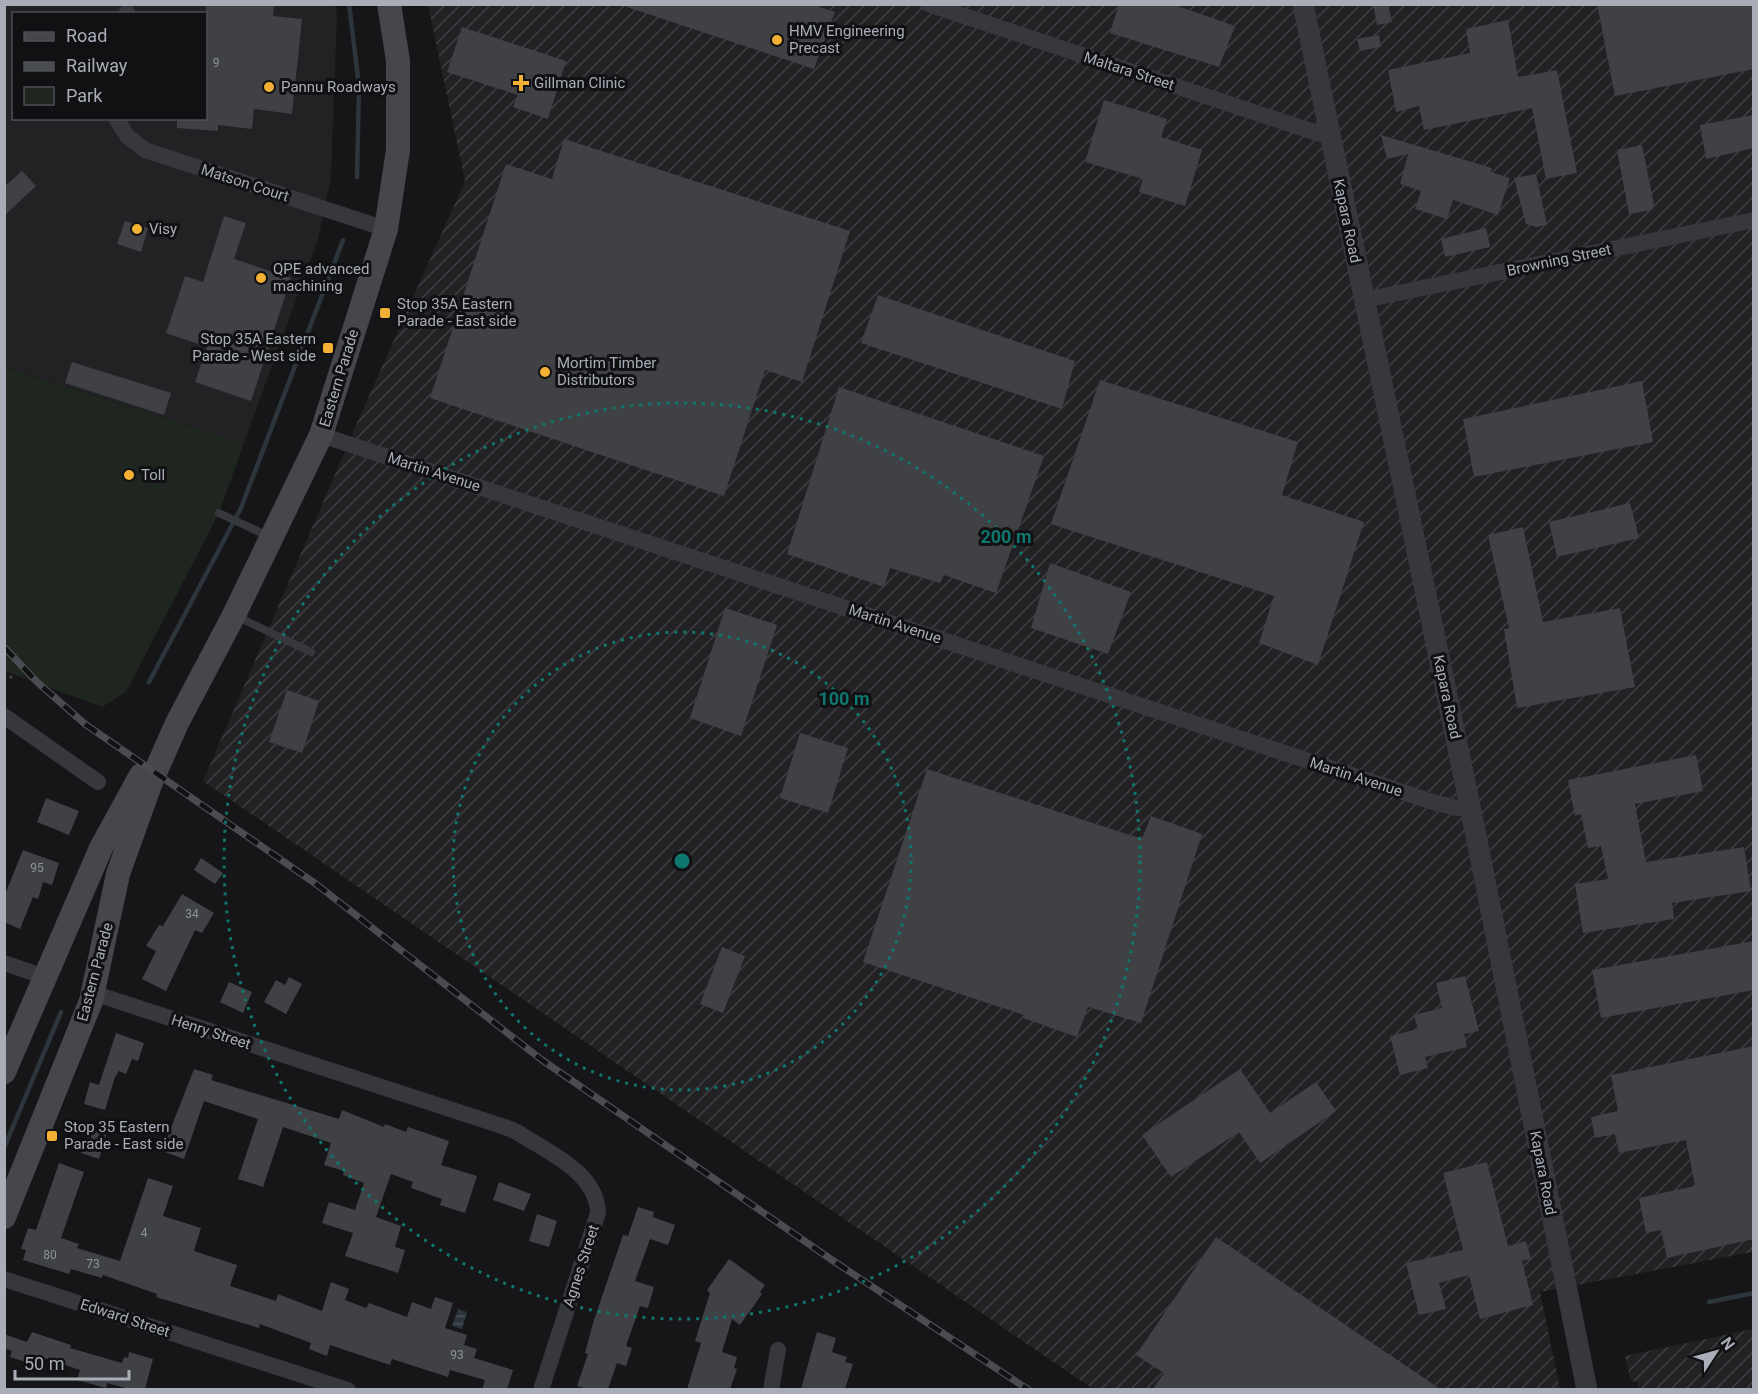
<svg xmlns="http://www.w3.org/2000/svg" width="1758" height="1394" font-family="Roboto,sans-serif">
	<defs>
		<pattern id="industrial-furrows" width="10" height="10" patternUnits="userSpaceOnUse" patternTransform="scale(1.5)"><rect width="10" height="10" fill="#222225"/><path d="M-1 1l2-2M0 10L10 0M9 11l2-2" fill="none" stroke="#3f3f43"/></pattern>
		<pattern id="water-rules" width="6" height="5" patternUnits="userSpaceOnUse" patternTransform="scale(1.5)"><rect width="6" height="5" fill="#2c353c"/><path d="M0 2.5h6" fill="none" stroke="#485056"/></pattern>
	</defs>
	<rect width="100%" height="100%" fill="#161618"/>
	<!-- built -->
	<path fill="#222225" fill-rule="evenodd" d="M 5,5 L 335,5 L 337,15 L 331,178 L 318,239 L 244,443 L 5,367 ZM 14,14 L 206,14 L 206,118 L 14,118 Z"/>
	<!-- industrial -->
	<g fill="url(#industrial-furrows)">
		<path d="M 428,5 L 1753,5 L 1753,1252 L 1540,1292 L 1560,1389 L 1093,1389 L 203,781 L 364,407 L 465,181 Z"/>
		<path d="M 1753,1329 L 1753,1389 L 1638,1389 L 1637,1382 L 1631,1381 L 1625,1356 Z"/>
	</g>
	<!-- green -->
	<path fill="#1e261f" d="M 4,367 L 244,443 L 219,513 L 126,692 L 102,707 L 5,671 Z"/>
	<!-- water -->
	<path fill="url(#water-rules)" d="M 458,1309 L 467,1312 L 462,1329 L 452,1326 Z"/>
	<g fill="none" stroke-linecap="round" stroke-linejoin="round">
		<!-- stream -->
		<g stroke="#2c353c" stroke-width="4.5">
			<path d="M 349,4 L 359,86 L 357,177"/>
			<path d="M 149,682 L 241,508 L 343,240"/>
			<path d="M 4,1148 L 61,1012"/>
			<path d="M 1709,1302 L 1754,1293"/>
		</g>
	</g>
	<!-- building -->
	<g fill="#404145">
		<path d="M 206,4 L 274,4 L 273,16 L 302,19 L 292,114 L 254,109 L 252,129 L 218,125 L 218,131 L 177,128 L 177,118 L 206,118 Z"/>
		<path d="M 627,4 L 811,4 L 835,12 L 814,69 L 627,7 Z"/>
		<path d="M 1119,4 L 1172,4 L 1235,26 L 1219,67 L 1110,33 Z"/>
		<path d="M 1373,4 L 1388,4 L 1392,22 L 1377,25 Z"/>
		<path d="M 1597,4 L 1754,4 L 1754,69 L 1615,96 Z"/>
		<path d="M 1508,20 L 1518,77 L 1557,70 L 1577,173 L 1546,179 L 1532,108 L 1424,130 L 1419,106 L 1396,112 L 1388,70 L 1470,53 L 1466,29 Z"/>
		<path d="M 462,27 L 566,61 L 548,119 L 513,107 L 518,95 L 447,72 Z"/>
		<path d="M 1379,35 L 1381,47 L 1360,51 L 1357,39 Z"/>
		<path d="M 1104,100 L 1167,119 L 1161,137 L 1202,150 L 1185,206 L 1139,192 L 1143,179 L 1085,162 Z"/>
		<path d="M 1754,115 L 1754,148 L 1706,159 L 1700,125 Z"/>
		<path d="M 1381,135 L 1492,168 L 1491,172 L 1510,178 L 1498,215 L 1453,200 L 1447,219 L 1415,209 L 1421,191 L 1400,184 L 1408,154 L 1387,159 Z"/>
		<path d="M 564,139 L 850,231 L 802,382 L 765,370 L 724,496 L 430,398 L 506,164 L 552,179 Z"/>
		<path d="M 1642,145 L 1654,204 L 1652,210 L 1629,214 L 1617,150 Z"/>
		<path d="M 22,171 L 36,186 L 4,216 L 4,187 Z"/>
		<path d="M 1536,174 L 1547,225 L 1536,227 L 1526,224 L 1514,178 Z"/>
		<path d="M 224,216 L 246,223 L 234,259 L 291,278 L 251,401 L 195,382 L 207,347 L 166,333 L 185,276 L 203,282 Z"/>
		<path d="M 125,221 L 148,228 L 141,252 L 117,244 Z"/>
		<path d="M 1486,228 L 1490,247 L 1445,257 L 1441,239 Z"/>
		<path d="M 878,295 L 1075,361 L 1062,409 L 861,343 Z"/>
		<path d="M 72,362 L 171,393 L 164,415 L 65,383 Z"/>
		<path d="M 1100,380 L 1298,442 L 1282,495 L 1364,522 L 1318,665 L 1259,643 L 1274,596 L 1051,524 Z"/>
		<path d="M 1642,381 L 1653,442 L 1474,477 L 1463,419 Z"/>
		<path d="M 839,387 L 1044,456 L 996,593 L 944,575 L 940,583 L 890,568 L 884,587 L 787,554 Z"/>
		<path d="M 1630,503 L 1639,538 L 1557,557 L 1549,522 Z"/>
		<path d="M 1523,527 L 1543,622 L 1620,608 L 1635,687 L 1517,708 L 1504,629 L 1509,628 L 1488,535 Z"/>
		<path d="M 1050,563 L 1131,592 L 1108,654 L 1031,628 Z"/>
		<path d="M 725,608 L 777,625 L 741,736 L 690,718 Z"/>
		<path d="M 287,690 L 319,701 L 302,753 L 269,742 Z"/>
		<path d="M 800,733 L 848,748 L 828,813 L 780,798 Z"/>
		<path d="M 1696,755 L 1703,791 L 1635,804 L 1646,862 L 1744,847 L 1751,891 L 1672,903 L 1674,919 L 1583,933 L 1575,884 L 1608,879 L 1601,846 L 1588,848 L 1581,814 L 1575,816 L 1568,780 Z"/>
		<path d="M 927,769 L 1142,839 L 1151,816 L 1202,834 L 1141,1023 L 1088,1007 L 1077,1037 L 1023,1018 L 1024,1015 L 863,962 Z"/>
		<path d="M 46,798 L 79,811 L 69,835 L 37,822 Z"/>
		<path d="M 23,850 L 59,863 L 52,885 L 43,882 L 38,899 L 33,897 L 20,929 L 4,922 L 4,897 Z"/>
		<path d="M 201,858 L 223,873 L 215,884 L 194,870 Z"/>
		<path d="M 182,894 L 214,913 L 202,933 L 195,930 L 166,991 L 142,979 L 156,951 L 146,946 L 159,925 L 163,926 Z"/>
		<path d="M 1754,941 L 1754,990 L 1601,1018 L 1592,970 Z"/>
		<path d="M 722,947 L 745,956 L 723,1013 L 700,1004 Z"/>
		<path d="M 1465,976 L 1479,1031 L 1464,1034 L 1467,1047 L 1425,1057 L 1428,1068 L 1400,1075 L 1390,1036 L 1418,1029 L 1414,1015 L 1442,1008 L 1436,983 Z"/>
		<path d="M 289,977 L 302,984 L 286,1014 L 264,1002 L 276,980 L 285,985 Z"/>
		<path d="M 229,982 L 252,992 L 243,1013 L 220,1002 Z"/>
		<path d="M 116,1033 L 144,1043 L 138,1061 L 132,1059 L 126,1074 L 119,1071 L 115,1077 L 105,1110 L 84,1104 L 90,1082 L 99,1085 Z"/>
		<path d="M 1754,1046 L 1754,1239 L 1667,1258 L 1661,1230 L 1646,1233 L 1639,1198 L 1695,1186 L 1686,1140 L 1619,1153 L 1615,1134 L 1595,1138 L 1591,1117 L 1618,1111 L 1611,1075 Z"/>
		<path d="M 194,1069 L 213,1075 L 211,1080 L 339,1119 L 342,1110 L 384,1127 L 385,1124 L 406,1132 L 408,1127 L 449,1141 L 441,1165 L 477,1176 L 465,1213 L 440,1205 L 442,1199 L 411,1188 L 413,1182 L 391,1174 L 376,1217 L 401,1226 L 395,1247 L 405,1250 L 398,1273 L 345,1256 L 353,1233 L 322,1223 L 329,1202 L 355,1210 L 364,1183 L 343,1175 L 344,1171 L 324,1165 L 331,1143 L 283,1127 L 263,1187 L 238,1179 L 258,1119 L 204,1101 L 184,1159 L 162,1151 Z"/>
		<path d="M 1240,1069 L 1270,1113 L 1316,1082 L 1336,1111 L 1260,1163 L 1239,1132 L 1171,1177 L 1142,1135 Z"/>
		<path d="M 89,1127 L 107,1132 L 99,1159 L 81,1153 Z"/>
		<path d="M 1487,1162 L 1508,1246 L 1526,1241 L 1531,1259 L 1522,1261 L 1533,1305 L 1480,1319 L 1469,1275 L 1439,1283 L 1446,1309 L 1419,1315 L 1406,1263 L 1463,1250 L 1443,1173 Z"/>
		<path d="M 59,1163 L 84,1172 L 61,1238 L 79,1244 L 77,1248 L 120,1261 L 148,1178 L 173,1186 L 163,1216 L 201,1228 L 194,1251 L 237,1265 L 230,1286 L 276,1301 L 278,1294 L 322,1311 L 331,1282 L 349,1289 L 345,1300 L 366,1308 L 369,1303 L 407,1317 L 412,1302 L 431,1309 L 435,1297 L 453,1303 L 445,1328 L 467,1335 L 464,1345 L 477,1349 L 474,1358 L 513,1370 L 507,1389 L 482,1389 L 485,1380 L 450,1370 L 448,1377 L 392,1359 L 390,1365 L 330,1345 L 327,1356 L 309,1349 L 311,1343 L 260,1324 L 259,1328 L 156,1297 L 157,1294 L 103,1275 L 102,1278 L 71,1269 L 69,1274 L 23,1260 L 26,1250 L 21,1249 L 28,1228 L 36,1230 Z"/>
		<path d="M 499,1182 L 531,1194 L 524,1211 L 493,1200 Z"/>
		<path d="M 638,1207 L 654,1212 L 653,1217 L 675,1225 L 668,1245 L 650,1239 L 635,1281 L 654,1287 L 648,1308 L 640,1306 L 626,1346 L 632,1348 L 626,1366 L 617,1363 L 608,1389 L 587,1389 L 577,1386 L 588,1354 L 585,1353 L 593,1323 L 623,1235 L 628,1236 Z"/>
		<path d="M 537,1214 L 557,1221 L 549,1247 L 529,1241 Z"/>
		<path d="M 1216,1237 L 1440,1389 L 1153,1389 L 1164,1373 L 1136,1355 Z"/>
		<path d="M 729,1259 L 765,1285 L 760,1292 L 762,1294 L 740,1325 L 732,1319 L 722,1352 L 737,1357 L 734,1368 L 737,1369 L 730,1389 L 687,1389 L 701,1343 L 695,1341 L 710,1293 L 707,1290 Z"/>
		<path d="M 32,1332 L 71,1345 L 70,1348 L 122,1363 L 124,1357 L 128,1358 L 129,1352 L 153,1359 L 145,1389 L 129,1389 L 107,1383 L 106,1388 L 77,1380 L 80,1370 L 41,1357 L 38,1366 L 10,1357 L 12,1351 L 4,1348 L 4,1334 L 27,1342 Z"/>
		<path d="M 817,1332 L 836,1338 L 832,1352 L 847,1357 L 845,1362 L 853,1364 L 845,1389 L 801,1389 Z"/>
	</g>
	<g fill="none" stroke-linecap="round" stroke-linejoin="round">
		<!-- path -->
		<path stroke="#3d3f44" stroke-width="3" stroke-dasharray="3 4.5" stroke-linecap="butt" d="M 4,671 L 12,678"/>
		<!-- service -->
		<g stroke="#37383d" stroke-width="8">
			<path d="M 219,513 L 270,537"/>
			<path d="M 236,616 L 311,652"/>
		</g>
		<!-- minor -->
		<g stroke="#37383d" stroke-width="16">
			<path d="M 928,4 L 1329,137"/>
			<path d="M 126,14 L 127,12"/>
			<path d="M 116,118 L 127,136 L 145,150 L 386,229"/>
			<path d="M 1364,300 L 1754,220"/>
			<path d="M 321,435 L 1433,802 L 1457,808 L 1470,806"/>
			<path d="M 4,716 L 98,782"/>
			<path d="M 4,963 L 45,977"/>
			<path d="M 93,993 L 505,1127 L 517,1132 C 547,1152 597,1172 598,1213 L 541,1390"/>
			<path d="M 4,1279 L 348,1390"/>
			<path d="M 771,1390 L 778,1350"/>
		</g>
		<!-- tertiary -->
		<path stroke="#37383d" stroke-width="21" d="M 1303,4 L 1470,806 L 1587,1390"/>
		<!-- secondary -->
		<g stroke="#45474d" stroke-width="24">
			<path d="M 4,1072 L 101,848 L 141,775"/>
			<path d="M 4,1217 L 91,1001 L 118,874 L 151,782 L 177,723 L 234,615 L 321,435 L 386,229 L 398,150 L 398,61 L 389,4"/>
		</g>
		<defs>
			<path id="rail" d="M 4,647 L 37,682 L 85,724 L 316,884 L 542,1060 L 832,1260 L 1029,1390"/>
		</defs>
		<!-- rail casing -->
		<use href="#rail" stroke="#4a4c52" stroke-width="7"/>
		<!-- rail -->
		<use href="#rail" stroke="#111113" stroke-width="4.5" stroke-dasharray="14" stroke-linecap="butt"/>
	</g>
	<!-- distance rings -->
	<g fill="none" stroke="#0f766e" stroke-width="3" stroke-dasharray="3 6">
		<circle cx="682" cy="861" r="229"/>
		<circle cx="682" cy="861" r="458"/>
	</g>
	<!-- markers -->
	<g fill="#f2b134" stroke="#111113" stroke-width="2">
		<circle cx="777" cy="40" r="6"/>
		<path d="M518 74h6v6h6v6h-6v6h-6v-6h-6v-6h6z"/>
		<circle cx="269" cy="87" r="6"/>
		<circle cx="137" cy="229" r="6"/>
		<circle cx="261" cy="278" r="6"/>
		<rect x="379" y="307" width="12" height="12" rx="3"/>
		<rect x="322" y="342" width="12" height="12" rx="3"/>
		<circle cx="545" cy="372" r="6"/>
		<circle cx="129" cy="475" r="6"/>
		<rect x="46" y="1130" width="12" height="12" rx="3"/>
	</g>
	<g text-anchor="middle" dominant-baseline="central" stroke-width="6" stroke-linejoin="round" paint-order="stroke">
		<!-- number labels -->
		<g font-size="12" fill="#8e929b">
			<text x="216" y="63">9</text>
			<text x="37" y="868">95</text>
			<text x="192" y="914">34</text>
			<text x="144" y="1233">4</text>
			<text x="50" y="1255">80</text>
			<text x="93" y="1264">73</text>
			<text x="457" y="1355">93</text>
		</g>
		<!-- poi labels -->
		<g font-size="15" fill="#a8adb8" stroke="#111113" text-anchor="start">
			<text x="789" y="31">HMV Engineering<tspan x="789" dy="17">Precast</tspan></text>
			<text x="534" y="83">Gillman Clinic</text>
			<text x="281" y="87">Pannu Roadways</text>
			<text x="149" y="229">Visy</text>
			<text x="273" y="269">QPE advanced<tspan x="273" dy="17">machining</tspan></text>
			<text x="397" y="304">Stop 35A Eastern<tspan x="397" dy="17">Parade - East side</tspan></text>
			<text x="316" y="339" text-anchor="end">Stop 35A Eastern<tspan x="316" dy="17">Parade - West side</tspan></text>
			<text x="557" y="363">Mortim Timber<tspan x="557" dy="17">Distributors</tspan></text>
			<text x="141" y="475">Toll</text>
			<text x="64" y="1127">Stop 35 Eastern<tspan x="64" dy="17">Parade - East side</tspan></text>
		</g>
		<!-- street labels -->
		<g font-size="15" fill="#a8adb8" stroke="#111113">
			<text transform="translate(1129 71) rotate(18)">Maltara Street</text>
			<text transform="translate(245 183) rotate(18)">Matson Court</text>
			<text transform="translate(1347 221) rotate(78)">Kapara Road</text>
			<text transform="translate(1559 260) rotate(-12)">Browning Street</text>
			<text transform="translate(339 378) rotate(-73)">Eastern Parade</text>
			<text transform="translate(434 472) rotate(18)">Martin Avenue</text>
			<text transform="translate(895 624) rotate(18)">Martin Avenue</text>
			<text transform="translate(1447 697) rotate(78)">Kapara Road</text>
			<text transform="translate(1356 777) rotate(18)">Martin Avenue</text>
			<text transform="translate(95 972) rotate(-75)">Eastern Parade</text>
			<text transform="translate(211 1032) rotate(18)">Henry Street</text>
			<text transform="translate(1543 1173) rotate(79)">Kapara Road</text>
			<text transform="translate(581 1266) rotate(-72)">Agnes Street</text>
			<text transform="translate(125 1318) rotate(18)">Edward Street</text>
		</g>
	</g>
	<circle cx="682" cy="861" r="9" fill="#0f766e" stroke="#111113" stroke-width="3"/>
	<g font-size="18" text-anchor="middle" font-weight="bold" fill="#0f766e" stroke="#111113" stroke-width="6" stroke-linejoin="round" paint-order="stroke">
		<text x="1006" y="543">200 m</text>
		<text x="844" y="705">100 m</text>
	</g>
	<!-- border -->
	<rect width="1758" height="1394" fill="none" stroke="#a8adb8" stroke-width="12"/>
	<!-- legend -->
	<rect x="12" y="12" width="195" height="108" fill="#111113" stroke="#4d4f55" stroke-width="1.5"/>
	<rect x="24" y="32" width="30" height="9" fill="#45474d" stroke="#4d4f55" stroke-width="1.5"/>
	<text x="66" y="42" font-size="18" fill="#a8adb8">Road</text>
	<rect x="24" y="62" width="30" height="9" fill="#4a4c52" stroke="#4d4f55" stroke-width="1.5"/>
	<text x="66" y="72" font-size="18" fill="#a8adb8">Railway</text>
	<rect x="24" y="87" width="30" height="18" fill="#1e261f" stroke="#4d4f55" stroke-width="1.5"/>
	<text x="66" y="102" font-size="18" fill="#a8adb8">Park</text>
	<!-- north arrow -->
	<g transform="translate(1716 1352) rotate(54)" stroke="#111113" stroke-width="4.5" paint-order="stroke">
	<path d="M0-4.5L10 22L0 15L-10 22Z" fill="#a8adb8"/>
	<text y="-9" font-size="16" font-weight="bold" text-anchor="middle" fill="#a8adb8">N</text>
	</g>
	<!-- scale -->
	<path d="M15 1370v9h114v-9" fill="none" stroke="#a8adb8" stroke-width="3"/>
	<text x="24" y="1370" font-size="18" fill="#a8adb8" stroke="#111113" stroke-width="4.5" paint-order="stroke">50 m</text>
</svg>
